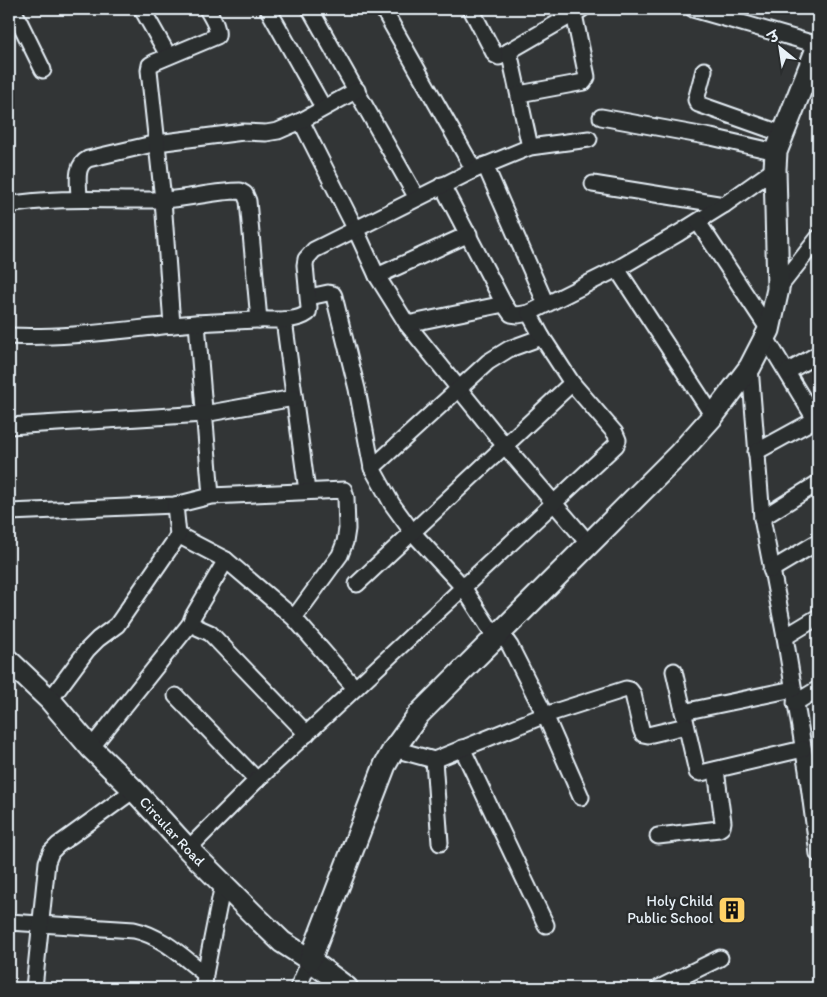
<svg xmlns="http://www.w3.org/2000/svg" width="827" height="997" font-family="Itim,'Playpen Sans Deva',sans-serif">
	<rect width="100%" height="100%" fill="#323536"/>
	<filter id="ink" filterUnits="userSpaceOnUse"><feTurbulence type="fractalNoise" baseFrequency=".02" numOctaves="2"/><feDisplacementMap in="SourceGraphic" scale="10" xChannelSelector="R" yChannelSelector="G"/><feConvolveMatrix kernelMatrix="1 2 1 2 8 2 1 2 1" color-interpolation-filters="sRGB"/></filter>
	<g filter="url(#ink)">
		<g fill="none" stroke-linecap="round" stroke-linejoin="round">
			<defs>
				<g id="street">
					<path d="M 13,9 L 43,70"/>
					<path d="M 142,9 L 168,55"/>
					<path d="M 268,9 L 323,107"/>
					<path d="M 310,9 L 417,198"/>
					<path d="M 383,9 L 474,170"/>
					<path d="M 471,9 L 495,55 L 499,57 L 582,9"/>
					<path d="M 693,9 L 818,45"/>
					<path d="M 509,51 L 530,147"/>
					<path d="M 704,70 L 696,100 L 698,104 L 783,134"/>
					<path d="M 519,94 L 584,82 L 587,77 L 574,14"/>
					<path d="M 601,117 L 711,137 L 776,152"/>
					<path d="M 301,121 L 355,228 L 377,276 L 407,324 L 505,446 L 589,544"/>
					<path d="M 485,165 L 546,304"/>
					<path d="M 593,184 L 724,205"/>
					<path d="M 442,185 L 504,304 L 511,314 L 518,315 L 529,313 L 617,269 L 679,233 L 724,205 L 775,169"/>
					<path d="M 79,199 C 79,184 74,166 88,159 L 157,143 L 243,132 L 266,133 L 278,131 L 301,121 L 357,90"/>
					<path d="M 9,205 C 60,196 110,201 161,200 C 187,199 214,191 240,191 L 245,194 L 248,201 L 259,320"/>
					<path d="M 698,222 L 769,330"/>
					<path d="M 617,269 L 713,416"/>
					<path d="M 377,276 L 469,234"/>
					<path d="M 778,289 L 818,238"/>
					<path d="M 309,297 L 328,293 L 333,294 L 334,296 L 357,389 L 372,468 L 392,504 L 413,533 L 463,587 L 495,637"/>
					<path d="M 284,320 L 307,491"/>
					<path d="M 197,323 L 211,496"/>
					<path d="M 407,324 L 504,304"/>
					<path d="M 172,325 L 163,200 L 149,70 L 150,65 L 155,62 L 217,36 C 219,27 211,17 207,9"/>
					<path d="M 9,336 C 71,339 133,328 195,323 C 216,322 236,321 256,320 C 273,319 294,323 308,313 L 309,308 L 305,265 L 306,259 L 314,250 L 474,170 L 530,147 L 589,139"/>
					<path d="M 766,338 L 818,424"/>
					<path d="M 750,367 L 762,518 L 785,637 L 807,770 L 818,854"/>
					<path d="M 787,372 L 818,354"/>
					<path d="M 9,426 L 204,414 L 294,398"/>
					<path d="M 756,452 L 818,418"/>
					<path d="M 372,468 L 488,362 L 509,349 L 542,337"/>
					<path d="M 9,512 L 175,505 L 211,496 L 344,490 L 346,498 L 347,529 L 345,542 L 340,555 L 294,618"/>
					<path d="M 762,518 L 818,483"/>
					<path d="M 178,535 L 226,560 L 294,618 L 355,688"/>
					<path d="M 771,570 L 818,542"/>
					<path d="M 357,584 L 572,383"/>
					<path d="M 190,624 L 210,633 L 307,734"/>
					<path d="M 500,632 L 510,646 L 545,715 L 581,797"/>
					<path d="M 785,637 L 818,617"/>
					<path d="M 674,671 L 697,772 L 701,773 L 803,749"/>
					<path d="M 176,696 L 257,780"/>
					<path d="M 50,700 L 87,650 L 98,639 L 117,625 L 174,542 L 178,535 L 175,505"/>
					<path d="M 795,703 L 818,689"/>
					<path d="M 683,712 L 793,689"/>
					<path d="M 91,748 L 190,624 L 193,616 L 226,560"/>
					<path d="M 462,748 L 546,925"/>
					<path d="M 394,749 L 434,760 L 545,715 L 626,689 L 630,690 L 633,694 L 641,729 L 643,734 L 648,735 L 686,726"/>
					<path d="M 434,760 L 440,843"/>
					<path d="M 658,836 L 719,829 L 722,827 L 723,822 L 716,770"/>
					<path d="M 188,849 L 257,780 L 616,445 L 618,440 L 615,433 L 572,383 L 542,337 L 529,313"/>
					<path d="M 9,922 L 134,930 C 162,936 183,957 205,974"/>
					<path d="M 34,988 L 47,862 L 51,852 L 58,845 L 134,790"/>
					<path d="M 204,988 L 205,974 L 223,884"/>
					<path d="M 298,988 L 310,960"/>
					<path d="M 659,988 L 720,958"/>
				</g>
				<g id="secondary">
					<path id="s1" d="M 9,661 L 50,700 L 91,748 L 134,790 L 188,849 L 254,915 L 282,942 L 310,960 L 347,988"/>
					<path d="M 310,960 L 385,765 L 394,749 L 419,714 L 679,454 L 713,416 L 750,367 L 769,330 L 778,289 L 775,169 L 776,152 L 818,46"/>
				</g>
			</defs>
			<!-- street casing -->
			<use href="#street" stroke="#e8f1f8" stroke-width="19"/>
			<!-- secondary casing -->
			<use href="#secondary" stroke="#e8f1f8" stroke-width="25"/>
			<!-- street -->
			<use href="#street" stroke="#2a2d2e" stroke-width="15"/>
			<!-- secondary -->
			<use href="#secondary" stroke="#2a2d2e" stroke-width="21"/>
		</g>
	</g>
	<!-- icons -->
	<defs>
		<symbol id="building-square" viewBox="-11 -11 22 22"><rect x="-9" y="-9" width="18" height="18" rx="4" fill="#ffd166" stroke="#2a2d2e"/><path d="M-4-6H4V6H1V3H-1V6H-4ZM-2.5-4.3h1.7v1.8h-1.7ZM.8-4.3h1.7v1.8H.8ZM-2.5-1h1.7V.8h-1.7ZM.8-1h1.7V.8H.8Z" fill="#111"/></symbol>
	</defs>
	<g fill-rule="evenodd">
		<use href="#building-square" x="716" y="894" width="32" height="32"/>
	</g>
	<g text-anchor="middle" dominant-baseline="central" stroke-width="5" stroke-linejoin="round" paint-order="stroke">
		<!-- street labels -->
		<g font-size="15" fill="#e8f1f8" stroke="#2a2d2e">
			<text stroke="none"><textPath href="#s1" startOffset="236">Circular Road</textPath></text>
		</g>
		<!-- poi labels -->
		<g font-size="15" fill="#e8f1f8" stroke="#2a2d2e" text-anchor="end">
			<text x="713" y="901">Holy Child<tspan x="713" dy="17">Public School</tspan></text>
		</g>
	</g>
	<!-- margin -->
	<rect width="827" height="997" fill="none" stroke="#2a2d2e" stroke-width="30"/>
	<rect x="15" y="15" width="797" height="967" fill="none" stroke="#e8f1f8" stroke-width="2" filter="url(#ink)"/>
	<!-- north arrow -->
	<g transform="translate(780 48) rotate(330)" stroke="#2a2d2e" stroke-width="4" paint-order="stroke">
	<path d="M0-4L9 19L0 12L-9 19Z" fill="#e8f1f8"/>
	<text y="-8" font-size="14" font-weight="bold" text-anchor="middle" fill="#e8f1f8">उ</text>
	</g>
</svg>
